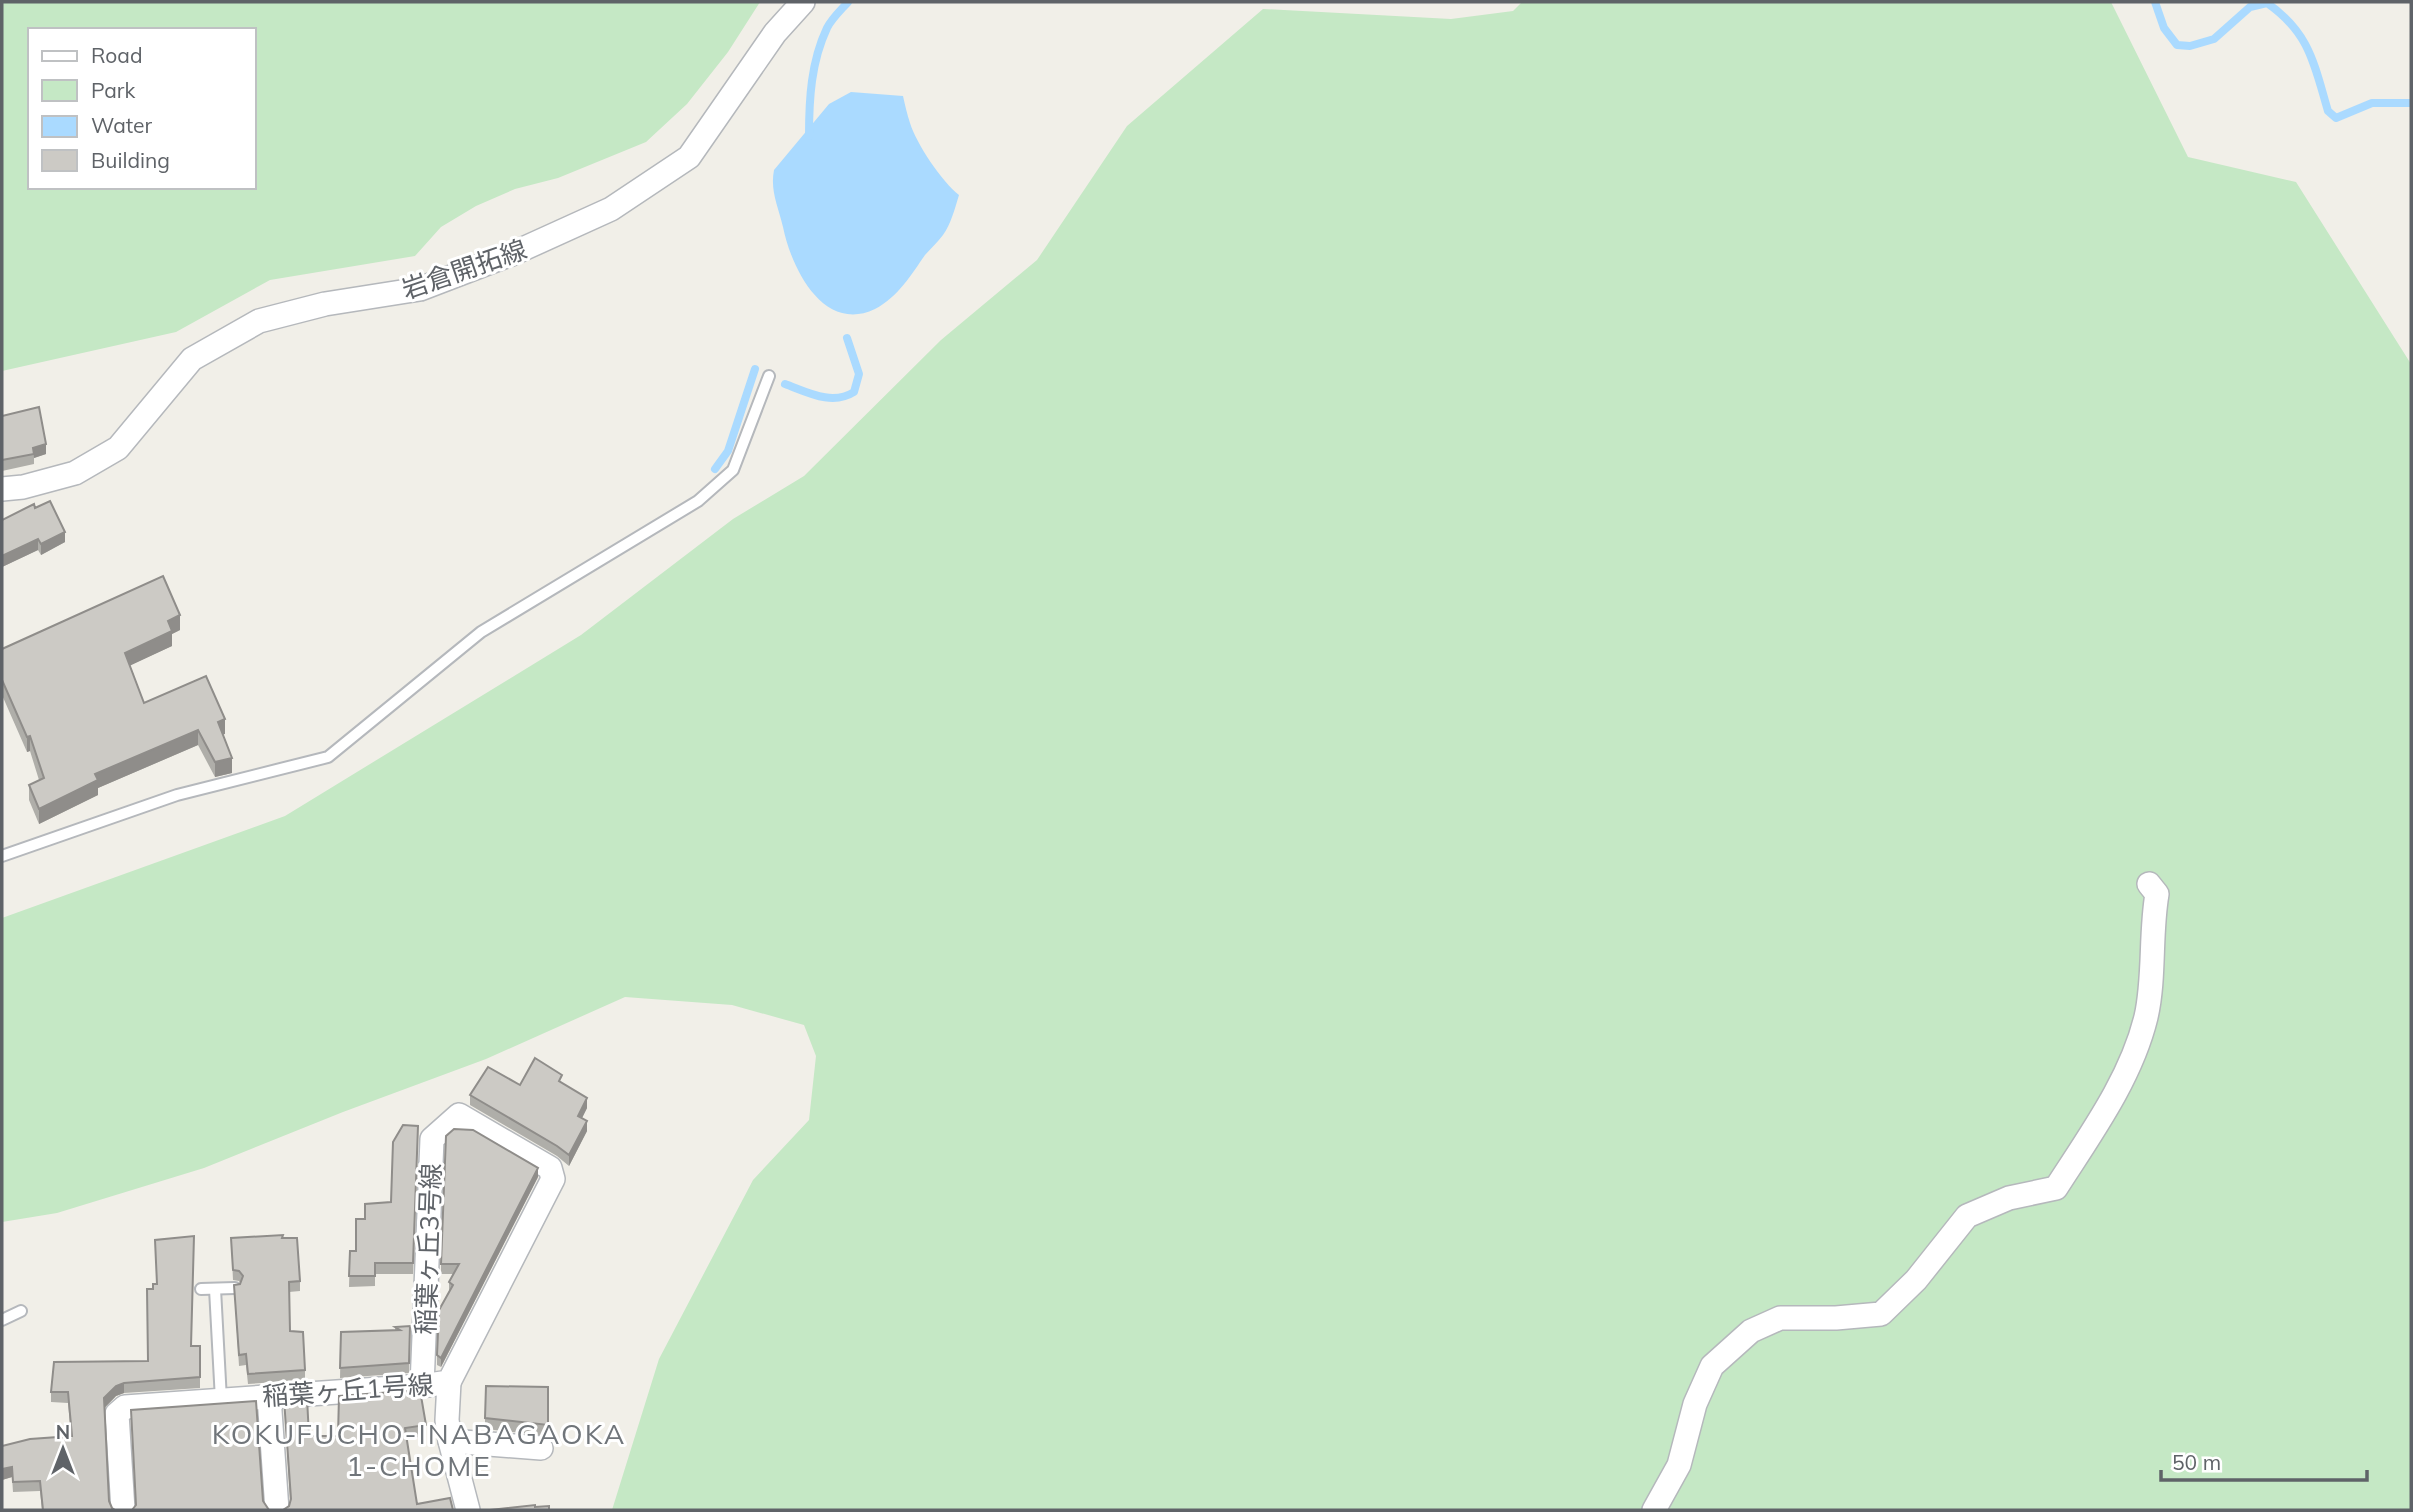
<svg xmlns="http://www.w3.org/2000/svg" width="2413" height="1512" font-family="Mulish,'Noto Sans JP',sans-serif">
	<rect width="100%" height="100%" fill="#f1efe8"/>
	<!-- green -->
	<g fill="#c5e8c5" fill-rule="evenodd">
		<path d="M 2,2 L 760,2 L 728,52 L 687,104 L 646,142 L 558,178 L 515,189 L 476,206 L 441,227 L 415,256 L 270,280 L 176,332 L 2,371 ZM 30,30 L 254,30 L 254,187 L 30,187 Z"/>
		<path d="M 1522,2 L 2111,2 L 2188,157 L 2296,182 L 2411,364 L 2411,1510 L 612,1510 L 659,1359 L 753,1180 L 809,1120 L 816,1056 L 804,1025 L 732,1005 L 625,997 L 486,1059 L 343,1112 L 204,1168 L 57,1213 L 2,1222 L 2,918 L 285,816 L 581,635 L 733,519 L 804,476 L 941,340 L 1037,260 L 1127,126 L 1263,9 L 1451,19 L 1513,11 Z"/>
	</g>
	<!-- water -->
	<path fill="#aadaff" d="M 851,92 L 903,96 C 905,105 907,114 910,123 C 916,143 942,182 959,195 C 955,208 951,224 943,235 C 938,242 931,248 925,255 C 911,275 898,297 875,309 C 823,334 791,267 783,227 C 778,206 770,191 774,170 L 829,104 Z"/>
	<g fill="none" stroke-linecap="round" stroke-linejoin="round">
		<!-- stream -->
		<g stroke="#aadaff" stroke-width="8">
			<path d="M 2155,2 L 2164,28 L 2177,45 L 2190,46 L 2214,39 L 2250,7 L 2267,3 C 2310,33 2314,64 2328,111 L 2336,118 L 2372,103 L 2411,103"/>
			<path d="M 809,136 C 809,99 811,62 827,28 C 832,18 841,10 848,2"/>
			<path d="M 785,384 C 807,392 832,406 854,392 L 859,374 L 847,338"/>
			<path d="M 715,469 L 728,451 L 755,369"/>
		</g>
		<defs>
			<g id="lane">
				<path d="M 2,856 L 177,795 L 328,757 L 481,632 L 698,501 L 733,470 L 769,376"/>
				<path d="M 201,1289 L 235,1288"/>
				<path d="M 215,1289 L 221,1400"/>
				<path d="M 2,1320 L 21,1311"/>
			</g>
			<g id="street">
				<path d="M 2,489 L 23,487 L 75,473 L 118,448 L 192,359 L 259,321 L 325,304 L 420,289 L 514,253 L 611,209 L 689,157 L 775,33 L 803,2"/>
				<path d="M 449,1382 L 447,1420 L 450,1441 L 541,1448"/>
				<path d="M 269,1397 L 277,1510"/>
				<path d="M 450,1441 L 468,1510"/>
				<path d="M 123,1510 L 117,1414 L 125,1407 L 422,1386 L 449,1382 L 553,1179 L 550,1168 L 459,1115 L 432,1139 L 422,1386"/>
				<path d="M 1654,1510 L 1679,1465 L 1695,1404 L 1712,1366 L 1751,1331 L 1780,1318 L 1836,1318 L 1881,1314 L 1916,1280 L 1967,1216 L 2009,1198 L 2056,1188 C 2090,1135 2131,1079 2146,1017 C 2155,978 2150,934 2157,894 L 2149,884"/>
			</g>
		</defs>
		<!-- lane casing -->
		<use href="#lane" stroke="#b5b8bc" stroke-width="14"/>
		<!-- street casing -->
		<use href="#street" stroke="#b5b8bc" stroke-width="26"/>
		<!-- lane -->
		<use href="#lane" stroke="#fff" stroke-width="10"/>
		<!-- street -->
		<use href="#street" stroke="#fff" stroke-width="23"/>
	</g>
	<!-- wall -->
	<g fill="#afaea9">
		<path d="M 2,416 L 46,454 L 34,458 L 34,464 L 2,471 Z"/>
		<path d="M 35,508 L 65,542 L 41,555 L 38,550 L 2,567 Z"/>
		<path d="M 180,630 L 172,634 L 172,646 L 130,665 L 144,703 L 225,734 L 223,734 L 232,773 L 215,777 L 198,745 L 98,788 L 98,795 L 39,824 L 29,800 L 29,785 L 39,780 L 30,751 L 27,752 L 2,695 L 2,649 Z"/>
		<path d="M 562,1083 L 587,1108 L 582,1118 L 587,1131 L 569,1166 L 557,1156 L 470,1105 L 470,1095 L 520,1085 Z"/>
		<path d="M 418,1126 L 413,1274 L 375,1274 L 375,1286 L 349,1287 L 350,1251 L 356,1251 L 365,1219 L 391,1202 Z"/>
		<path d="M 538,1177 L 441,1367 L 437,1365 L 437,1355 L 449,1291 L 449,1282 L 454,1274 L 441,1274 L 441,1264 Z"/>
		<path d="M 231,1238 L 283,1238 L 300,1281 L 300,1291 L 289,1292 L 290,1331 L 305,1370 L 305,1380 L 248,1384 L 246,1365 L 239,1366 L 234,1285 L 240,1283 L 239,1281 L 233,1280 Z"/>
		<path d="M 155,1240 L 192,1346 L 200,1346 L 200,1388 L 124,1393 L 116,1396 L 105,1408 L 109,1501 L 112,1508 L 115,1510 L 42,1510 L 40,1491 L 13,1492 L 12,1477 L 2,1480 L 71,1436 L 68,1403 L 51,1402 L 51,1392 L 147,1361 L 153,1289 L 157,1284 Z"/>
		<path d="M 410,1326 L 409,1373 L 340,1378 L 341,1332 L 395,1330 L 395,1327 Z"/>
		<path d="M 548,1387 L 548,1436 L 485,1429 L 485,1418 Z"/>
		<path d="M 284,1399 L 309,1436 L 338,1436 L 426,1425 L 426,1436 L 407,1439 L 417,1504 L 289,1506 L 290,1501 Z"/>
	</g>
	<!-- shaded-wall -->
	<g fill="#8f8d8a">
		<path d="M 46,444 L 46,454 L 34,458 L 33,448 Z"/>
		<path d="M 65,532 L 65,542 L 41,555 L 41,544 Z"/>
		<path d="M 38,539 L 38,550 L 2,567 L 2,556 Z"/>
		<path d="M 180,615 L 180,630 L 172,634 L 172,646 L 125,668 L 125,653 L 168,621 Z"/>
		<path d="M 225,719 L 225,734 L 218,736 L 218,722 Z"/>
		<path d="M 198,730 L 198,745 L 98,788 L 98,795 L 39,824 L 39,809 L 95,774 Z"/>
		<path d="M 30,736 L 30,751 L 27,752 L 27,737 Z"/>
		<path d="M 232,758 L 232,773 L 215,777 L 215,762 Z"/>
		<path d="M 587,1098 L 587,1108 L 578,1126 L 578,1116 Z"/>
		<path d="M 587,1121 L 587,1131 L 569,1166 L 569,1155 Z"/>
		<path d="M 538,1168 L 538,1177 L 441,1367 L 441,1358 Z"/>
		<path d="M 124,1383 L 124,1393 L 116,1396 L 104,1408 L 104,1398 L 116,1386 Z"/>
		<path d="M 12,1467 L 12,1477 L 2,1480 L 2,1469 Z"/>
	</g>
	<!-- building -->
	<g fill="#cccac5" stroke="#8f8d8a" stroke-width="2">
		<path d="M 39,407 L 46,444 L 33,448 L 34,454 L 2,460 L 2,416 Z"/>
		<path d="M 50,501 L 65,532 L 41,544 L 38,539 L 2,556 L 2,520 L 34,504 L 35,508 Z"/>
		<path d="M 163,576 L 180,615 L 168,621 L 172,631 L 125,653 L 144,703 L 206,676 L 225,719 L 218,722 L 232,758 L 215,762 L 198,730 L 95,774 L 98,780 L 39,809 L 29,785 L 44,778 L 30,736 L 27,737 L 2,680 L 2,649 Z"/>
		<path d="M 535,1058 L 562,1075 L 559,1081 L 587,1098 L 578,1116 L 587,1121 L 569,1155 L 557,1146 L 470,1095 L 488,1067 L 520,1085 Z"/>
		<path d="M 403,1125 L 418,1126 L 413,1263 L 375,1263 L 375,1276 L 349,1276 L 350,1251 L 356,1251 L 356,1219 L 365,1219 L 365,1204 L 391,1202 L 393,1142 Z"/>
		<path d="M 454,1129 L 473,1130 L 538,1168 L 441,1358 L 437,1355 L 439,1310 L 453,1285 L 449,1282 L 459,1264 L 441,1264 L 446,1136 Z"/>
		<path d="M 283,1235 L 282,1238 L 297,1238 L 300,1281 L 289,1282 L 290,1331 L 303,1332 L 305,1370 L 248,1374 L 246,1354 L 239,1355 L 234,1285 L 240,1284 L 243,1276 L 239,1271 L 233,1270 L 231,1238 Z"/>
		<path d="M 194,1236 L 191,1346 L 200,1346 L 200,1377 L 124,1383 L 116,1386 L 104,1398 L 109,1501 L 112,1508 L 115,1510 L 43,1510 L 40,1481 L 13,1482 L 12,1467 L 2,1469 L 2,1446 L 30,1439 L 72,1436 L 68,1392 L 51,1392 L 54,1362 L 148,1361 L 147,1289 L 153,1289 L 153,1284 L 157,1284 L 155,1240 Z"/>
		<path d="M 410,1326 L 409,1363 L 340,1368 L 341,1332 L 400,1330 L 395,1327 Z"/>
		<path d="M 486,1386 L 548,1387 L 548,1425 L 485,1418 Z"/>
		<path d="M 420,1390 L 426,1425 L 405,1428 L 417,1504 L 450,1498 L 453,1510 L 283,1510 L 289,1506 L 291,1499 L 284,1399 L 307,1398 L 309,1436 L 338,1436 L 339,1396 Z"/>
		<path d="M 256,1401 L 263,1501 L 269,1510 L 132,1510 L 136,1505 L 131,1410 Z"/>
		<path d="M 535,1505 L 535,1507 L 549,1506 L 549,1510 L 490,1510 Z"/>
	</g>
	<g text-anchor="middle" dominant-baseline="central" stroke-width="6" stroke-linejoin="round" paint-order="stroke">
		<!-- street labels -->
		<g font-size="26" fill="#5f6368" stroke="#fff">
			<text transform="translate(464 269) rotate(-19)">岩倉開拓線</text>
			<text transform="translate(428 1249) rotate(-88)">稲葉ヶ丘3号線</text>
			<text transform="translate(348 1390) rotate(-4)">稲葉ヶ丘1号線</text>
		</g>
		<!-- neighbourhood labels -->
		<g font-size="28" letter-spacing="2" fill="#70757a" stroke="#fff">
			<text x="419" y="1433">KOKUFUCHO-INABAGAOKA<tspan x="419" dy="32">1-CHOME</tspan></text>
		</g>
	</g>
	<!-- border -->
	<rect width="2413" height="1512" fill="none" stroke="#5f6368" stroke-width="7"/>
	<!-- legend -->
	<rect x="28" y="28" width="228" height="161" fill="#ffffff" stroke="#bfc1c3" stroke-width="2"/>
	<rect x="42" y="51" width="35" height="10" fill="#ffffff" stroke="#bfc1c3" stroke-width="2"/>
	<text x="91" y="63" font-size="21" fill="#5f6368">Road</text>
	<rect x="42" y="80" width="35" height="21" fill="#c5e8c5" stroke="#bfc1c3" stroke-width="2"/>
	<text x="91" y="98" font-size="21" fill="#5f6368">Park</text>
	<rect x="42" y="116" width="35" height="21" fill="#aadaff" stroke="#bfc1c3" stroke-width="2"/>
	<text x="91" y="133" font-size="21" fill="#5f6368">Water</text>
	<rect x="42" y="150" width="35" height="21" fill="#cccac5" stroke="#bfc1c3" stroke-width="2"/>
	<text x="91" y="168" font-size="21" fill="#5f6368">Building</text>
	<!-- north arrow -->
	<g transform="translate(63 1449)" stroke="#ffffff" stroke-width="5" paint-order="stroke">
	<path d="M0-5L12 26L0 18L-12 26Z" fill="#5f6368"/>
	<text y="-10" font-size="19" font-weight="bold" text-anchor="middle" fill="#5f6368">N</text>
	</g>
	<!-- scale -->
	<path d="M2161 1470v10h206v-10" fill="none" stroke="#5f6368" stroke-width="3.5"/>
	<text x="2172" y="1470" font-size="21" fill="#5f6368" stroke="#ffffff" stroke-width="5" paint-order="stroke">50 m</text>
</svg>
